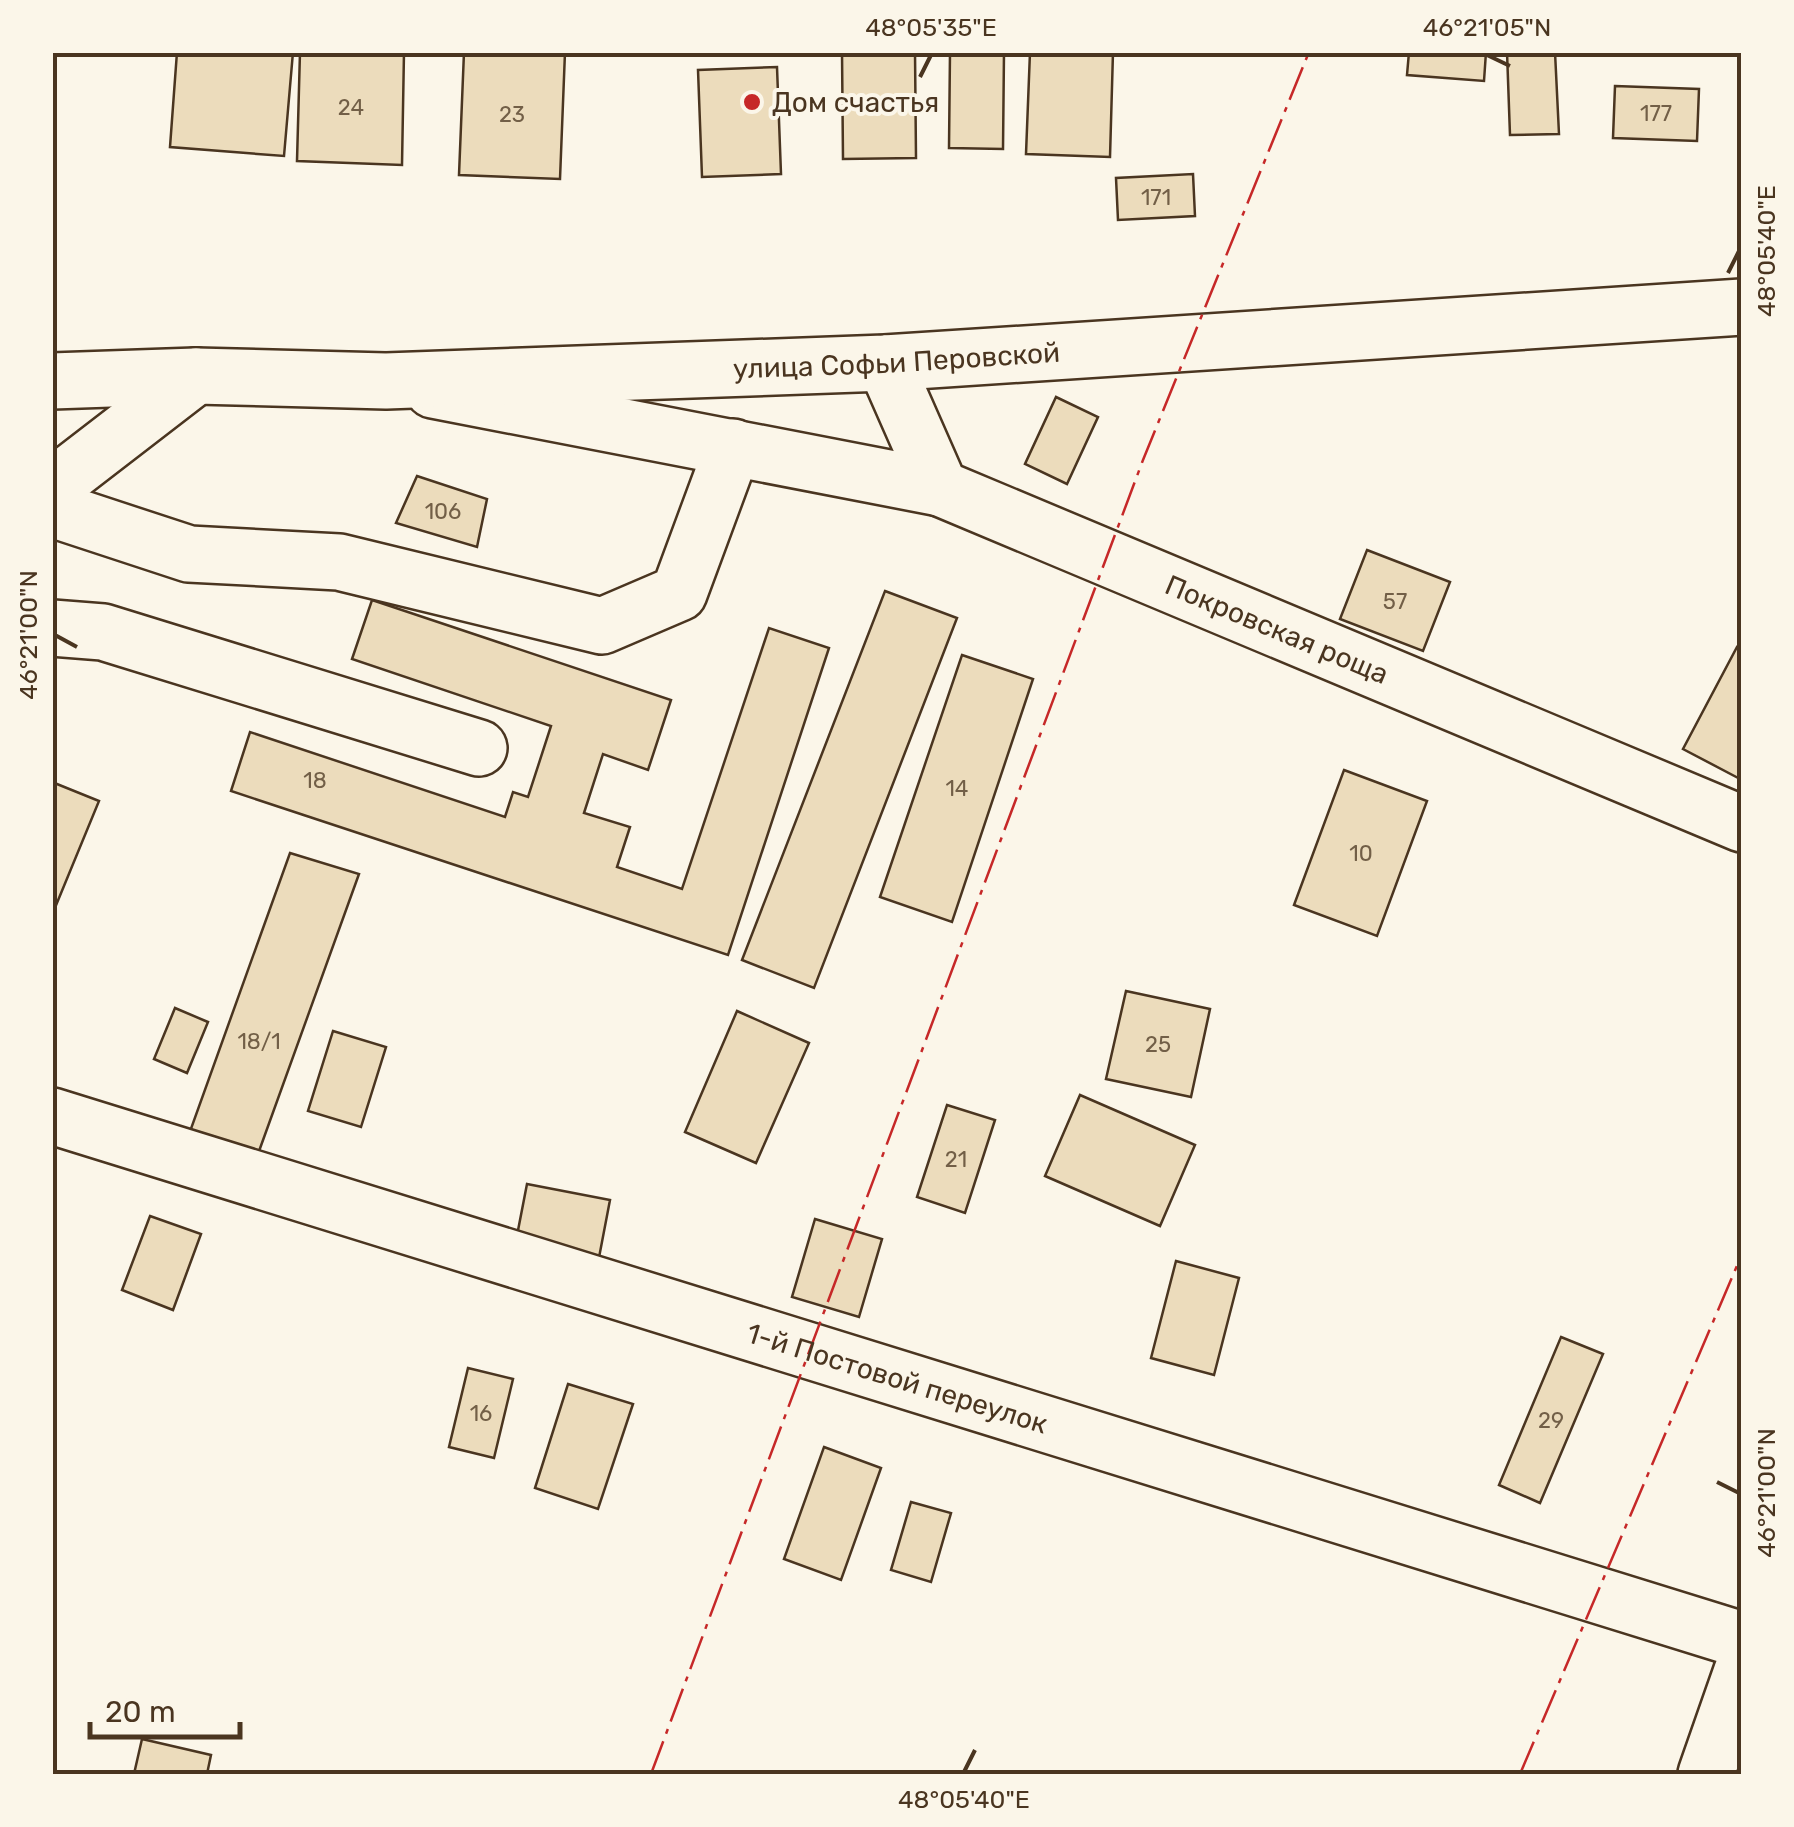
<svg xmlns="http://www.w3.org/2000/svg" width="1794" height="1827" font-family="Rubik,sans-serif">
	<rect width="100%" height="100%" fill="#fbf6e9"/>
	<!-- building -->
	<g fill="#ecdcbc" stroke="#4a3520" stroke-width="2.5">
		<path d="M 177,52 L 293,52 L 284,156 L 170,147 Z"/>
		<path d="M 300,52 L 404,52 L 402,165 L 297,161 Z"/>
		<path d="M 464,52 L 565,52 L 560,179 L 459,175 Z"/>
		<path d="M 842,52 L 915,52 L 916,158 L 843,159 Z"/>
		<path d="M 950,52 L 1004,52 L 1003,149 L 949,148 Z"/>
		<path d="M 1030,52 L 1113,52 L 1110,157 L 1026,154 Z"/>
		<path d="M 1409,52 L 1486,52 L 1484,81 L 1407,75 Z"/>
		<path d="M 1507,52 L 1555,52 L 1559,134 L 1510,135 Z"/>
		<path d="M 777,67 L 781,174 L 702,177 L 698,70 Z"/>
		<path d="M 1615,86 L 1699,89 L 1697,141 L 1613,138 Z"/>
		<path d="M 1193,174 L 1195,216 L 1118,220 L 1116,178 Z"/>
		<path d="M 1056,397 L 1098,417 L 1067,484 L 1025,464 Z"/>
		<path d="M 417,476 L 487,499 L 477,547 L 396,523 Z"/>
		<path d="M 1367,550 L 1450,582 L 1423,651 L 1340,619 Z"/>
		<path d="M 885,591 L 957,618 L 814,988 L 742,960 Z"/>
		<path d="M 372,600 L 671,700 L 648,770 L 603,754 L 584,813 L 630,827 L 617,867 L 682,889 L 769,628 L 829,648 L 728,955 L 231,791 L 250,732 L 505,817 L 513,792 L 528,797 L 551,726 L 352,659 Z"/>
		<path d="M 1737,647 L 1742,650 L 1742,780 L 1683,749 Z"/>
		<path d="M 962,655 L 1033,679 L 952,922 L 880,897 Z"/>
		<path d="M 1344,770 L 1427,801 L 1377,936 L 1294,905 Z"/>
		<path d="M 52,782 L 99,801 L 52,915 Z"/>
		<path d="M 290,853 L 359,874 L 258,1154 L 188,1137 Z"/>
		<path d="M 1126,991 L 1210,1009 L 1191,1097 L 1106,1079 Z"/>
		<path d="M 175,1008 L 208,1022 L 187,1073 L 154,1059 Z"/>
		<path d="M 737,1011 L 809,1043 L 756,1163 L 685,1132 Z"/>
		<path d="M 333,1031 L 386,1047 L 361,1127 L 308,1111 Z"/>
		<path d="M 1080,1095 L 1195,1145 L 1160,1226 L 1045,1176 Z"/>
		<path d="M 947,1105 L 995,1120 L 965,1213 L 917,1197 Z"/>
		<path d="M 527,1184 L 610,1200 L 597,1268 L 514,1251 Z"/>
		<path d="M 150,1216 L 201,1234 L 173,1310 L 122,1290 Z"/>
		<path d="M 815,1219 L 882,1239 L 859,1317 L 792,1297 Z"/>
		<path d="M 1176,1261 L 1239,1278 L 1214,1375 L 1151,1358 Z"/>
		<path d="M 1561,1337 L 1603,1354 L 1540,1503 L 1499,1485 Z"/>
		<path d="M 468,1368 L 513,1379 L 494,1458 L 449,1447 Z"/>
		<path d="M 568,1384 L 633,1404 L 598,1509 L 535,1488 Z"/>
		<path d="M 824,1447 L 881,1468 L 841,1580 L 784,1559 Z"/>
		<path d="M 911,1502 L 951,1513 L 931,1582 L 891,1570 Z"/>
		<path d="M 142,1739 L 211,1755 L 207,1774 L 134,1774 Z"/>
	</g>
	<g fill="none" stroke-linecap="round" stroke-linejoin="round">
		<defs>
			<g id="minor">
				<path id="s1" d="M 885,363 L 940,488 L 1742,824"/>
				<path d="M 433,390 L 940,488"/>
				<path d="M 52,509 L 189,554 L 339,562 L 602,626 L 679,593 L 733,447"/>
				<path d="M 52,628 L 103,632 L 479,748"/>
				<path id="s2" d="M 52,1116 L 1742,1640"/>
				<path d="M 1706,1774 L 1742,1671"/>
			</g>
			<g id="major">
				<path id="s3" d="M 52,381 L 196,376 L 386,381 L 885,363 L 1742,307"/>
				<path d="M 52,487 L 196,376"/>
			</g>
		</defs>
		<!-- minor casing -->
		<use href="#minor" stroke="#4a3520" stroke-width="60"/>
		<!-- major casing -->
		<use href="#major" stroke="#4a3520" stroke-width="60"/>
		<!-- minor -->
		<use href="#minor" stroke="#fbf6e9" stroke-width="55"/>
		<!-- major -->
		<use href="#major" stroke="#fbf6e9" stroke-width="55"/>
		<!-- power -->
		<g stroke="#c62828" stroke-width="2.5" stroke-dasharray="35 8 5 8" stroke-linecap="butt">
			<path d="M 651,1774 L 1143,460 L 1309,52"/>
			<path d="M 1520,1774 L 1742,1254"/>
		</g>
	</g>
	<!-- ticks -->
	<path fill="none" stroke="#4a3520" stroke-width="4" d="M 1487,55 L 1510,66M 920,77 L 931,55M 1728,273 L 1739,251M 55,635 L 77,647M 1717,1482 L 1739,1493M 964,1772 L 975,1750"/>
	<!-- markers -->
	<circle fill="#c62828" stroke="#fbf6e9" stroke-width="4" cx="752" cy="102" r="10"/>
	<g text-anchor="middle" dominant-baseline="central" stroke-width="8" stroke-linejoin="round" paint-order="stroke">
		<!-- number labels -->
		<g font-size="22" fill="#725f47">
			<text x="351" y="107">24</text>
			<text x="1656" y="113">177</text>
			<text x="512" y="114">23</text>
			<text x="1156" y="197">171</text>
			<text x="443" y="511">106</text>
			<text x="1395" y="601">57</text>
			<text x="315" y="780">18</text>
			<text x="957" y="788">14</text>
			<text x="1361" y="853">10</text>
			<text x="259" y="1041">18/1</text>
			<text x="1158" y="1044">25</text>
			<text x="956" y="1159">21</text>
			<text x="481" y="1413">16</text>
			<text x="1551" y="1420">29</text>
		</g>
		<!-- poi labels -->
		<g font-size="28" fill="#4a3520" stroke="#fbf6e9" text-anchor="start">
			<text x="772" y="102">Дом счастья</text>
		</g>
		<!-- street labels -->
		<g font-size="28" fill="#4a3520" stroke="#fbf6e9">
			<text stroke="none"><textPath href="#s3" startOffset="845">улица Софьи Перовской</textPath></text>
			<text stroke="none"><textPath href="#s1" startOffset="502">Покровская роща</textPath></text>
			<text stroke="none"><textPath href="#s2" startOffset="885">1-й Постовой переулок</textPath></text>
		</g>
	</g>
	<!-- border -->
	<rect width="1794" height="1827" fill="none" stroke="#fbf6e9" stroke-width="110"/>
	<!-- scale -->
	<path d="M90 1722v15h150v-15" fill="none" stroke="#4a3520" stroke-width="5"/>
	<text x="105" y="1722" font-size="30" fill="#4a3520" stroke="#fbf6e9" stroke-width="8" paint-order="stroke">20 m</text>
	<rect x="55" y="55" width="1684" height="1717" fill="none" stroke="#4a3520" stroke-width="4"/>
	<g font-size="25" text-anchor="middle" fill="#4a3520">
		<text x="931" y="36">48°05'35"E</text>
		<text x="1487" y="36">46°21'05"N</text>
		<text transform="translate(1766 251) rotate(-90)" y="9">48°05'40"E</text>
		<text transform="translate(28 635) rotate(-90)" y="9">46°21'00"N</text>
		<text transform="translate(1766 1493) rotate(-90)" y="9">46°21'00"N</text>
		<text x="964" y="1808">48°05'40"E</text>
	</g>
</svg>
